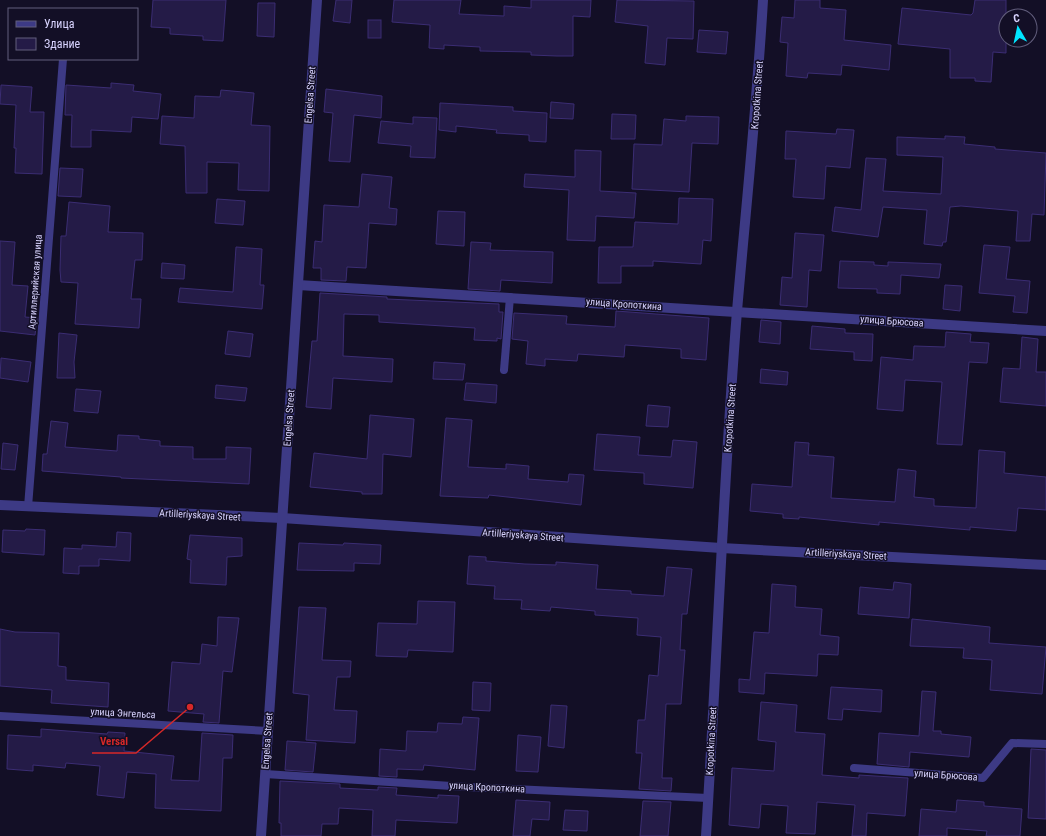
<svg xmlns="http://www.w3.org/2000/svg" width="1046" height="836" font-family="'Roboto Condensed',sans-serif">
	<rect width="100%" height="100%" fill="#130f26"/>
	<!-- building -->
	<g fill="#241b47" stroke="#3b2d73">
		<path d="M 153,0 L 226,0 L 223,41 L 203,40 L 203,36 L 170,34 L 170,28 L 151,27 Z"/>
		<path d="M 336,0 L 352,0 L 350,23 L 333,21 Z"/>
		<path d="M 394,0 L 461,0 L 459,14 L 504,16 L 504,6 L 531,8 L 531,0 L 591,0 L 590,17 L 573,16 L 573,56 L 557,56 L 531,55 L 531,52 L 480,51 L 480,47 L 444,45 L 444,49 L 429,48 L 430,25 L 392,22 Z"/>
		<path d="M 617,0 L 694,1 L 693,39 L 667,38 L 665,65 L 645,63 L 648,26 L 615,22 Z"/>
		<path d="M 795,0 L 820,0 L 820,8 L 846,10 L 844,40 L 891,45 L 889,70 L 842,65 L 841,75 L 808,73 L 807,78 L 786,76 L 788,43 L 780,42 L 782,17 L 794,18 Z"/>
		<path d="M 975,0 L 1006,0 L 1006,53 L 993,52 L 991,82 L 975,81 L 975,78 L 950,78 L 950,49 L 898,44 L 902,8 L 971,15 L 973,13 Z"/>
		<path d="M 258,3 L 275,3 L 274,37 L 257,36 Z"/>
		<rect x="368" y="20" width="13" height="18"/>
		<path d="M 699,30 L 728,32 L 726,54 L 697,52 Z"/>
		<path d="M 111,83 L 134,85 L 133,91 L 161,94 L 158,119 L 132,117 L 131,132 L 91,130 L 91,147 L 71,147 L 72,115 L 65,115 L 66,85 L 111,88 Z"/>
		<path d="M 1,85 L 32,87 L 30,112 L 44,112 L 42,174 L 15,173 L 16,148 L 14,148 L 16,105 L 0,104 Z"/>
		<path d="M 326,89 L 382,96 L 381,118 L 354,115 L 350,162 L 329,161 L 333,113 L 324,112 Z"/>
		<path d="M 221,90 L 254,93 L 251,125 L 270,126 L 269,191 L 238,190 L 239,163 L 207,162 L 207,193 L 186,193 L 185,146 L 160,144 L 162,116 L 194,118 L 195,96 L 220,97 Z"/>
		<path d="M 551,102 L 574,104 L 573,119 L 550,118 Z"/>
		<path d="M 440,103 L 513,107 L 513,111 L 547,113 L 546,142 L 529,141 L 529,135 L 496,133 L 497,130 L 456,126 L 456,132 L 439,130 Z"/>
		<path d="M 612,114 L 636,115 L 635,139 L 611,139 Z"/>
		<path d="M 686,116 L 719,117 L 718,144 L 692,143 L 689,192 L 632,189 L 634,144 L 662,145 L 664,119 L 686,121 Z"/>
		<path d="M 413,117 L 437,118 L 435,158 L 410,157 L 411,146 L 378,143 L 381,121 L 413,124 Z"/>
		<path d="M 837,129 L 854,130 L 850,168 L 826,166 L 824,199 L 793,197 L 796,159 L 785,159 L 786,131 L 836,134 Z"/>
		<path d="M 945,136 L 965,137 L 964,144 L 995,147 L 995,149 L 1046,153 L 1044,215 L 1032,214 L 1030,241 L 1016,241 L 1018,211 L 961,206 L 950,207 L 946,242 L 943,242 L 942,246 L 924,244 L 927,210 L 883,207 L 878,237 L 832,231 L 835,207 L 861,210 L 866,158 L 886,159 L 883,191 L 941,194 L 943,157 L 897,155 L 897,137 L 945,139 Z"/>
		<path d="M 575,150 L 601,151 L 600,191 L 636,193 L 634,218 L 596,216 L 595,241 L 567,240 L 569,190 L 524,187 L 525,174 L 575,177 Z"/>
		<path d="M 60,168 L 83,169 L 81,197 L 58,196 Z"/>
		<path d="M 362,174 L 392,177 L 389,208 L 397,209 L 396,225 L 369,223 L 366,268 L 347,267 L 346,281 L 321,280 L 321,268 L 313,268 L 315,241 L 322,242 L 324,205 L 359,207 Z"/>
		<path d="M 679,198 L 713,199 L 711,241 L 703,240 L 701,264 L 653,261 L 653,266 L 621,266 L 621,283 L 598,283 L 599,247 L 633,247 L 635,222 L 678,224 Z"/>
		<path d="M 217,199 L 245,201 L 243,225 L 215,223 Z"/>
		<path d="M 69,202 L 110,206 L 108,232 L 143,233 L 142,260 L 135,260 L 131,299 L 141,299 L 139,328 L 75,324 L 78,283 L 61,282 L 60,270 L 61,236 L 66,236 Z"/>
		<path d="M 438,211 L 465,212 L 464,246 L 436,244 Z"/>
		<path d="M 795,233 L 824,235 L 821,271 L 809,270 L 807,307 L 780,305 L 782,277 L 792,278 Z"/>
		<path d="M 0,241 L 15,242 L 12,285 L 28,286 L 25,317 L 37,318 L 35,335 L 0,331 Z"/>
		<path d="M 471,242 L 491,243 L 490,250 L 553,252 L 552,283 L 501,280 L 500,291 L 468,289 Z"/>
		<path d="M 984,245 L 1010,247 L 1006,279 L 1030,281 L 1027,313 L 1013,312 L 1015,296 L 979,293 Z"/>
		<path d="M 236,247 L 262,249 L 260,285 L 264,285 L 262,309 L 178,302 L 180,288 L 233,292 Z"/>
		<path d="M 840,261 L 874,262 L 874,265 L 888,266 L 888,262 L 941,264 L 939,278 L 901,275 L 900,294 L 877,293 L 877,289 L 838,288 Z"/>
		<path d="M 162,263 L 185,265 L 184,279 L 161,278 Z"/>
		<path d="M 945,285 L 962,286 L 960,311 L 943,309 Z"/>
		<path d="M 320,293 L 387,297 L 387,299 L 499,304 L 499,312 L 503,312 L 501,339 L 497,338 L 497,341 L 474,340 L 475,328 L 379,322 L 379,315 L 344,314 L 343,356 L 393,359 L 392,382 L 333,378 L 331,409 L 306,407 L 312,341 L 317,341 Z"/>
		<path d="M 616,311 L 709,318 L 706,360 L 681,358 L 681,349 L 625,345 L 624,357 L 578,354 L 577,361 L 545,359 L 545,366 L 526,364 L 528,341 L 512,339 L 514,313 L 567,316 L 566,324 L 615,327 Z"/>
		<path d="M 761,320 L 781,322 L 780,344 L 759,342 Z"/>
		<path d="M 812,326 L 845,329 L 845,333 L 873,334 L 872,361 L 854,360 L 854,352 L 810,349 Z"/>
		<path d="M 228,331 L 253,334 L 250,357 L 225,354 Z"/>
		<path d="M 946,332 L 971,334 L 970,342 L 989,343 L 987,363 L 969,362 L 962,445 L 937,444 L 942,382 L 905,380 L 903,411 L 877,409 L 881,357 L 913,360 L 914,346 L 945,347 Z"/>
		<path d="M 59,333 L 77,335 L 74,362 L 75,378 L 57,378 Z"/>
		<path d="M 1022,337 L 1038,339 L 1036,372 L 1046,372 L 1046,406 L 1000,402 L 1003,368 L 1020,369 Z"/>
		<path d="M 1,358 L 31,362 L 28,382 L 0,378 Z"/>
		<path d="M 434,362 L 465,364 L 463,380 L 433,379 Z"/>
		<path d="M 761,369 L 788,372 L 787,385 L 760,383 Z"/>
		<path d="M 466,383 L 497,385 L 496,403 L 464,400 Z"/>
		<path d="M 216,385 L 247,388 L 245,401 L 215,398 Z"/>
		<path d="M 76,389 L 101,391 L 98,413 L 74,411 Z"/>
		<path d="M 648,405 L 670,407 L 668,427 L 646,426 Z"/>
		<path d="M 370,415 L 414,419 L 411,457 L 383,454 L 382,494 L 362,494 L 362,492 L 310,487 L 314,453 L 367,459 Z"/>
		<path d="M 446,418 L 472,420 L 468,467 L 506,469 L 506,464 L 529,466 L 528,479 L 568,482 L 569,474 L 584,475 L 581,505 L 489,495 L 488,498 L 440,496 Z"/>
		<path d="M 51,421 L 68,423 L 65,447 L 117,451 L 118,435 L 139,436 L 139,439 L 160,441 L 160,446 L 193,447 L 193,459 L 226,459 L 226,447 L 251,448 L 249,484 L 121,478 L 121,477 L 42,471 L 43,454 L 47,454 Z"/>
		<path d="M 597,434 L 640,437 L 638,455 L 671,457 L 673,440 L 697,442 L 693,488 L 644,484 L 644,473 L 594,470 Z"/>
		<path d="M 795,442 L 809,443 L 808,455 L 834,457 L 831,498 L 895,502 L 898,469 L 916,471 L 914,497 L 934,499 L 934,506 L 976,508 L 979,450 L 1005,452 L 1004,473 L 1046,477 L 1046,510 L 1018,508 L 1016,531 L 970,527 L 970,530 L 879,522 L 879,525 L 799,517 L 799,519 L 783,518 L 783,514 L 750,511 L 752,484 L 792,487 Z"/>
		<path d="M 3,443 L 18,445 L 15,470 L 1,469 Z"/>
		<path d="M 26,529 L 45,530 L 44,555 L 2,552 L 3,530 L 25,531 Z"/>
		<path d="M 117,532 L 131,533 L 130,561 L 99,559 L 99,566 L 79,566 L 79,574 L 63,573 L 64,548 L 82,549 L 82,545 L 116,547 Z"/>
		<path d="M 190,535 L 242,538 L 242,556 L 227,557 L 226,585 L 190,583 L 191,560 L 187,559 Z"/>
		<path d="M 299,543 L 343,545 L 344,543 L 381,545 L 380,564 L 354,563 L 354,571 L 297,570 Z"/>
		<path d="M 469,556 L 486,557 L 486,561 L 525,564 L 556,565 L 556,562 L 598,565 L 596,589 L 631,591 L 631,594 L 664,596 L 667,567 L 692,569 L 687,614 L 682,614 L 680,650 L 685,650 L 681,704 L 666,704 L 662,778 L 672,778 L 671,791 L 639,789 L 642,753 L 636,753 L 638,720 L 645,720 L 649,675 L 658,676 L 661,637 L 637,635 L 638,618 L 595,615 L 595,611 L 551,607 L 550,611 L 521,609 L 522,600 L 494,599 L 495,586 L 467,584 Z"/>
		<path d="M 894,582 L 911,584 L 909,618 L 858,614 L 860,587 L 893,590 Z"/>
		<path d="M 772,584 L 796,586 L 795,607 L 822,609 L 820,635 L 839,637 L 838,655 L 818,654 L 817,676 L 765,673 L 764,694 L 739,692 L 739,679 L 750,680 L 754,632 L 769,633 Z"/>
		<path d="M 418,601 L 455,602 L 453,652 L 408,650 L 407,657 L 376,656 L 378,623 L 417,624 Z"/>
		<path d="M 299,607 L 326,608 L 322,660 L 351,661 L 350,677 L 337,677 L 334,710 L 357,711 L 355,743 L 306,740 L 309,695 L 293,693 Z"/>
		<path d="M 218,617 L 239,618 L 232,672 L 223,671 L 219,723 L 203,722 L 204,714 L 168,711 L 172,662 L 200,664 L 202,644 L 217,646 Z"/>
		<path d="M 912,619 L 990,627 L 989,643 L 1046,647 L 1042,694 L 990,690 L 992,660 L 963,658 L 964,648 L 910,646 Z"/>
		<path d="M 0,629 L 15,632 L 59,633 L 58,666 L 66,667 L 66,680 L 109,683 L 108,707 L 51,703 L 52,690 L 0,686 Z"/>
		<path d="M 473,682 L 491,683 L 490,711 L 472,710 Z"/>
		<path d="M 831,687 L 882,690 L 881,712 L 843,709 L 842,720 L 828,719 Z"/>
		<path d="M 922,691 L 936,692 L 933,731 L 941,731 L 941,734 L 971,737 L 969,757 L 910,752 L 909,767 L 877,764 L 879,733 L 919,736 Z"/>
		<path d="M 761,702 L 797,705 L 795,732 L 825,734 L 822,775 L 859,778 L 859,775 L 908,778 L 905,816 L 867,813 L 866,836 L 852,836 L 855,805 L 817,802 L 815,834 L 786,833 L 788,806 L 761,804 L 759,828 L 729,825 L 732,768 L 774,771 L 776,742 L 758,740 Z"/>
		<path d="M 551,705 L 567,706 L 564,748 L 548,746 Z"/>
		<path d="M 463,717 L 479,718 L 475,770 L 424,765 L 423,770 L 397,769 L 397,777 L 379,776 L 380,749 L 406,751 L 407,731 L 437,732 L 438,723 L 462,724 Z"/>
		<path d="M 41,729 L 107,734 L 108,732 L 125,733 L 124,751 L 174,756 L 171,780 L 199,781 L 202,733 L 233,735 L 232,758 L 223,758 L 221,811 L 155,808 L 156,774 L 127,772 L 124,798 L 97,795 L 100,766 L 66,763 L 65,768 L 33,765 L 33,771 L 7,769 L 8,735 L 41,737 Z"/>
		<path d="M 518,735 L 541,737 L 538,772 L 516,771 Z"/>
		<path d="M 287,741 L 316,743 L 313,772 L 285,770 Z"/>
		<path d="M 1031,749 L 1046,750 L 1046,819 L 1028,818 Z"/>
		<path d="M 280,781 L 340,784 L 340,788 L 378,790 L 378,787 L 397,788 L 396,795 L 438,798 L 438,795 L 459,796 L 457,823 L 396,820 L 395,836 L 372,836 L 373,810 L 339,808 L 338,824 L 322,824 L 321,836 L 281,836 L 281,823 L 279,823 Z"/>
		<path d="M 516,800 L 550,802 L 549,820 L 532,819 L 530,836 L 513,836 Z"/>
		<path d="M 957,800 L 984,802 L 984,806 L 1022,809 L 1020,836 L 986,836 L 987,831 L 947,828 L 947,836 L 919,836 L 921,809 L 956,812 Z"/>
		<path d="M 643,801 L 671,802 L 668,836 L 640,836 Z"/>
		<path d="M 565,810 L 588,811 L 587,831 L 563,830 Z"/>
	</g>
	<g fill="none" stroke-linecap="round" stroke-linejoin="round">
		<!-- lane -->
		<g stroke="#3d3a85" stroke-width="8">
			<path d="M 504,370 L 510,297"/>
			<path d="M 28,507 L 63,59"/>
			<path d="M 0,716 L 268,731"/>
			<path d="M 854,768 L 983,778 L 1012,743 L 1046,744"/>
			<path d="M 265,774 L 467,787 L 708,798"/>
		</g>
		<!-- street -->
		<g stroke="#3d3a85" stroke-width="10">
			<path d="M 298,285 L 1046,331"/>
			<path d="M 0,505 L 282,518 L 721,548 L 1046,565"/>
			<path d="M 261,836 L 317,0"/>
			<path d="M 706,836 C 717,661 723,485 737,311 C 746,207 757,104 763,0"/>
		</g>
	</g>
	<g text-anchor="middle" dominant-baseline="central" stroke-width="3" stroke-linejoin="round" paint-order="stroke">
		<!-- street labels -->
		<g font-size="10" fill="#d9d4ff" stroke="#130f26">
			<text transform="translate(310 95) rotate(-86)">Engelsa Street</text>
			<text transform="translate(757 95) rotate(-86)">Kropotkina Street</text>
			<text transform="translate(35 282) rotate(-86)">Артиллерийская улица</text>
			<text transform="translate(624 304) rotate(4)">улица Кропоткина</text>
			<text transform="translate(892 321) rotate(4)">улица Брюсова</text>
			<text transform="translate(289 418) rotate(-86)">Engelsa Street</text>
			<text transform="translate(730 418) rotate(-86)">Kropotkina Street</text>
			<text transform="translate(200 515) rotate(3)">Artilleriyskaya Street</text>
			<text transform="translate(523 535) rotate(4)">Artilleriyskaya Street</text>
			<text transform="translate(846 554) rotate(3)">Artilleriyskaya Street</text>
			<text transform="translate(123 713) rotate(3)">улица Энгельса</text>
			<text transform="translate(267 741) rotate(-86)">Engelsa Street</text>
			<text transform="translate(711 741) rotate(-87)">Kropotkina Street</text>
			<text transform="translate(946 775) rotate(4)">улица Брюсова</text>
			<text transform="translate(487 787) rotate(3)">улица Кропоткина</text>
		</g>
	</g>
	<!-- callouts -->
	<path fill="none" stroke="#d62828" stroke-width="1.5" d="M190 707L136 753H92"/>
	<circle fill="#d62828" stroke="#130f26" stroke-width="1.5" cx="190" cy="707" r="4"/>
	<g font-size="11" text-anchor="middle" font-weight="bold" fill="#d62828" stroke="#130f26" stroke-width="3" stroke-linejoin="round" paint-order="stroke">
		<text x="114" y="745">Versal</text>
	</g>
	<!-- legend -->
	<rect x="8" y="8" width="130" height="52" fill="#130f26" stroke="#625e7d"/>
	<rect x="16" y="21" width="20" height="6" fill="#3d3a85" stroke="#625e7d"/>
	<text x="44" y="28" font-size="12" fill="#d9d4ff">Улица</text>
	<rect x="16" y="38" width="20" height="12" fill="#241b47" stroke="#625e7d"/>
	<text x="44" y="48" font-size="12" fill="#d9d4ff">Здание</text>
	<!-- north arrow -->
	<g transform="translate(1018 28) rotate(351)"><circle r="19" fill="#130f26" stroke="#625e7d"/>
	<path d="M0-3L7 15L0 10L-7 15Z" fill="#00e5ff"/>
	<text y="-6" font-size="11" font-weight="bold" text-anchor="middle" fill="#d9d4ff">С</text>
	</g>
</svg>
